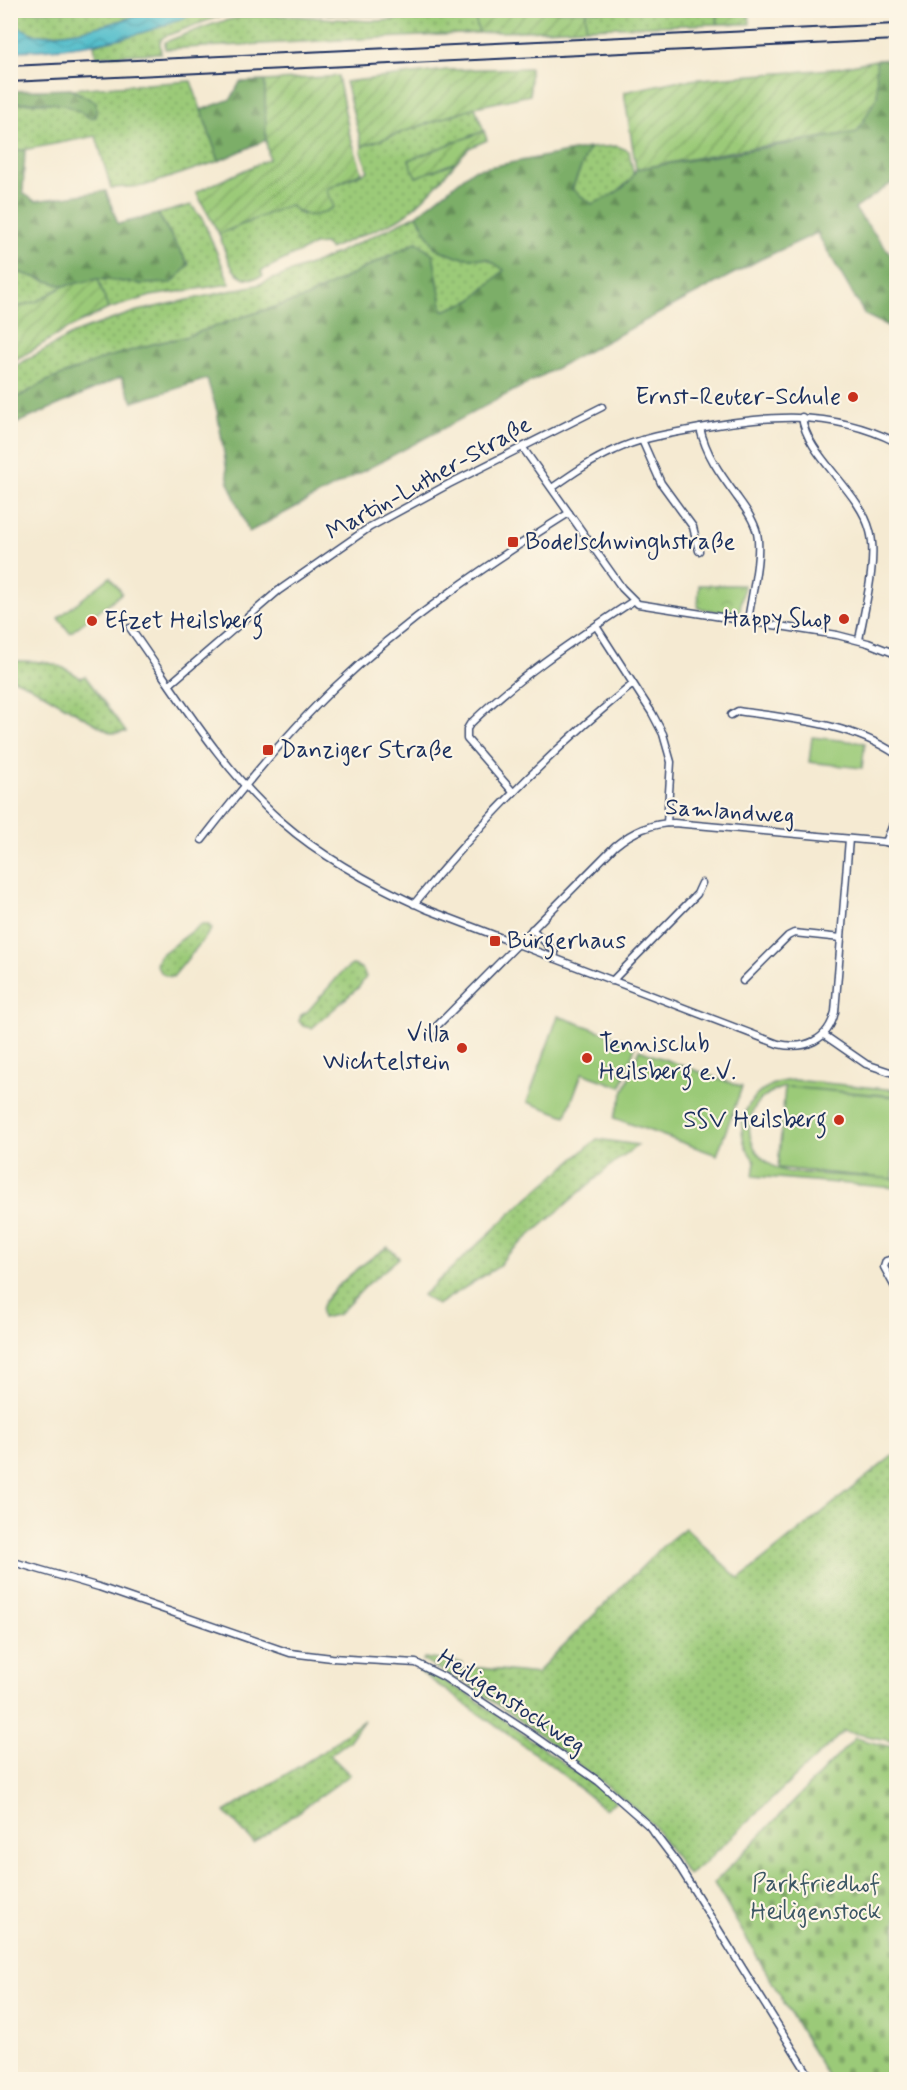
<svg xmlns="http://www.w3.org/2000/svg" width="907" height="2090" font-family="Mynerve,sans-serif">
	<defs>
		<pattern id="grass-dots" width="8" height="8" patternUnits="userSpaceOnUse" patternTransform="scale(1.5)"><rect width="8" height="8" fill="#9bca78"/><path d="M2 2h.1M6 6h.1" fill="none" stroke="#7ea466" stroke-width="1.8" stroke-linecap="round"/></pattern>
		<pattern id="forest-firs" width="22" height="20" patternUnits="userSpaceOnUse" patternTransform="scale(1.5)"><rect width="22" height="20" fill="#7cae68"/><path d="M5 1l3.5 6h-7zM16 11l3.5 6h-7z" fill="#658e59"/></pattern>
		<pattern id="cemetery-stones" width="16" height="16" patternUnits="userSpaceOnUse" patternTransform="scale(1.5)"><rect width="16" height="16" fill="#9bca78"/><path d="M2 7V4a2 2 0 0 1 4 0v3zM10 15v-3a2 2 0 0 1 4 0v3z" fill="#7ea466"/></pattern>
		<pattern id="park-crowns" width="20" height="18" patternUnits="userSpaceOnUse" patternTransform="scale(1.5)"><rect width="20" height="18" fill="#9bca78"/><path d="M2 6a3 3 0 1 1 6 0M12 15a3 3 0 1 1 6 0" fill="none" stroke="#7ea466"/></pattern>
		<pattern id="garden-furrows" width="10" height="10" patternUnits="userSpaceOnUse" patternTransform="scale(1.5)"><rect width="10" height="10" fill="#9bca78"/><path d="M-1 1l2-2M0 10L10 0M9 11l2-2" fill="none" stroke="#7ea466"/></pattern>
		<pattern id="water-waves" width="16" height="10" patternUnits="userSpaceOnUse" patternTransform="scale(1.5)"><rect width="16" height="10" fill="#51bdcb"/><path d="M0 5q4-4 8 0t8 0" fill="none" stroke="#429aa8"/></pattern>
	</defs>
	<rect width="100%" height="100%" fill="#fcf5e5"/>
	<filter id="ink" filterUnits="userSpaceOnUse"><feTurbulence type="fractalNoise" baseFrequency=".0167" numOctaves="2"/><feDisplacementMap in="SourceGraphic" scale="12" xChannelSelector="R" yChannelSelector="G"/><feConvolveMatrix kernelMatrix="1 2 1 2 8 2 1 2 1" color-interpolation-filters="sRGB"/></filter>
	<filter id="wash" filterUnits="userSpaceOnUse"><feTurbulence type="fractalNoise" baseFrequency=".008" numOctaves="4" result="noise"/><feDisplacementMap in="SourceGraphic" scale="24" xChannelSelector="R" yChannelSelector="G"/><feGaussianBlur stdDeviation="1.35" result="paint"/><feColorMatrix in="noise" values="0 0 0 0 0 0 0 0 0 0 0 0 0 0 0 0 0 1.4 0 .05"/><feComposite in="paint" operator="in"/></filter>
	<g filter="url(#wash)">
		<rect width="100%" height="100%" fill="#f5ead2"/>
		<!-- grass -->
		<g fill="url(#grass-dots)" stroke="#5b7c6b" stroke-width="1.5">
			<path d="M 439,10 L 473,11 L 479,33 L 165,49 L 165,42 C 193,32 222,18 252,16 C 295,13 338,21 380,21 C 400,20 420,15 439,10 Z"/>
			<path d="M 11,11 L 150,11 C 116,23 77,34 41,35 C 29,36 25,25 11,28 Z"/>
			<path d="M 199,11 L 422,11 L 388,16 L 243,11 L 217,17 L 163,37 L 160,42 L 161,53 L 96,56 L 94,45 L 185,17 Z"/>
			<path d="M 586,11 L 717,11 L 718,24 L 586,28 Z"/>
			<path d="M 191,81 L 219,161 L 144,186 L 111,188 L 96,136 L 18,151 L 11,150 L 10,103 L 58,103 L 79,109 L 96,102 L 70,89 Z"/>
			<path d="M 475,107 L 484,131 L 409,160 L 416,177 L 456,162 C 440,182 417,209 395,221 C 374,231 351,239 330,249 L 324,244 L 314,245 L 261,271 L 263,276 C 231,288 228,257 219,234 L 289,205 L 302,215 L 326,189 L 368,171 L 361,152 L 362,146 Z"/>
			<path d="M 617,146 L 629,151 L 634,177 L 612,196 L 592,204 L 572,189 L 589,148 Z"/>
			<path d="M 191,205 L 203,220 L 230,284 L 151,296 L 108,309 L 98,279 L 143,284 L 189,265 L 158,214 Z"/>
			<path d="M 417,215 L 435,248 L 457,257 L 488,259 L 505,270 L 472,300 L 443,312 L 433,255 L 416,242 L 305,298 L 239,318 L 185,337 L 153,344 L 47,381 L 11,401 L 10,369 L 79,331 L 137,311 L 257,285 L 318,262 Z"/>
			<path d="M 11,270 L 64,286 L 38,301 L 11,309 Z"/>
			<path d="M 10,661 C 42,661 54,660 81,678 L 85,676 L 126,732 L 111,733 L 30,686 L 11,678 Z"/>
			<path d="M 202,924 L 208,924 L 212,929 L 173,977 C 163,976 160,973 156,964 L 159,956 Z"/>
			<path d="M 352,965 C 360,966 363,969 366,977 L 359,987 L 312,1028 L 303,1026 L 299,1021 L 301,1015 L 307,1012 L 342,972 Z"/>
			<path d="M 597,1139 L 638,1145 L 616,1161 L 506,1256 L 498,1267 L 437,1305 L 423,1295 L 522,1203 Z"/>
			<path d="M 388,1247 L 399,1258 L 367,1285 L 339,1314 L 322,1318 C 321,1314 320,1309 323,1304 C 333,1286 370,1258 388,1247 Z"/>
			<path d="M 896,1453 L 896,1742 L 844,1731 L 704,1863 L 688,1875 L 652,1824 L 629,1803 L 540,1735 L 464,1681 L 464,1669 L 480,1668 L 538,1674 L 539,1670 L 665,1544 L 685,1528 L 739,1579 Z"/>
			<path d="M 422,1669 L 469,1695 L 616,1801 L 605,1809 L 547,1762 L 420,1672 Z"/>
			<path d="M 364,1720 L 349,1741 L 330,1755 L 350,1775 L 254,1843 L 225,1812 L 321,1753 Z"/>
		</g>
		<!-- forest -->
		<g fill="url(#forest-firs)" stroke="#4c6e63" stroke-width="1.5">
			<path d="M 896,59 L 896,180 L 855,209 L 896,261 L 896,330 L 865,315 L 817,233 L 759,260 L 249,532 L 229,484 L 217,411 L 207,379 L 133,402 L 121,377 L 11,426 L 11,401 L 47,381 L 105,358 L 153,344 L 185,337 L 239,318 L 305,298 L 417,242 L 433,254 L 443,311 L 472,300 L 504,270 L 488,259 L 457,257 L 435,248 L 417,215 L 473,170 L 589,148 L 572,189 L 592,204 C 609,197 630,188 636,169 L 857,132 L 877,96 L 876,60 Z"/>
			<path d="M 265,81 L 266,140 L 219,161 L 201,110 L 231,99 L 240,82 Z"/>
			<path d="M 70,89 L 96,102 L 96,117 L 89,118 C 68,99 37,102 11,103 L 11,91 Z"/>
			<path d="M 10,150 L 25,150 L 23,193 L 35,201 L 106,191 L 118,224 L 158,214 L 189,265 L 172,283 L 143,284 L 98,279 L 64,286 L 11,270 Z"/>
		</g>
		<!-- cemetery -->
		<path fill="url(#cemetery-stones)" stroke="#5b7c6b" stroke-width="1.5" d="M 855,1738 L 896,1748 L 896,2079 L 829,2079 L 714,1883 Z"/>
		<!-- park -->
		<g fill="url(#park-crowns)" stroke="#5b7c6b" stroke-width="1.5">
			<path d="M 699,585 L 744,585 L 739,615 L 698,608 Z"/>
			<path d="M 424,1658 L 462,1663 L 463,1682 L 423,1661 Z"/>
		</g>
		<!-- garden -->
		<g fill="url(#garden-furrows)" stroke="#5b7c6b" stroke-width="1.5">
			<path d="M 473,11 L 586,11 L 586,28 L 479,33 Z"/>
			<path d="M 717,11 L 749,11 L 750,24 L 718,24 Z"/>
			<path d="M 876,60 L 877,96 L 857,132 L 739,150 L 636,169 L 624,92 L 676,81 L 831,69 Z"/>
			<path d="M 530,68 L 530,95 L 475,107 L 362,146 L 345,82 L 447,70 Z"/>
			<path d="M 338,76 L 349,132 L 362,172 L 326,189 L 334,207 C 313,219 308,219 289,205 L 219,234 L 196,192 L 269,159 L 266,140 L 265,81 Z"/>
			<path d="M 484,131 L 487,140 L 469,148 L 456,162 L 416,177 L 409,160 Z"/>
			<path d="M 98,279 L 108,309 L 67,329 L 11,363 L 11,309 L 38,301 L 64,286 Z"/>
		</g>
		<!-- pitch -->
		<g fill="#9bca78" stroke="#5b7c6b" stroke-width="1.5">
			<path d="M 110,577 L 122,593 L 70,633 L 58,618 Z"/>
			<path d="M 812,737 L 865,743 L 862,768 L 809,762 Z"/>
			<path d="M 558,1016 L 636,1044 L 621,1087 L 582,1073 L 566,1116 L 527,1102 Z"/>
			<path d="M 639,1050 L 742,1087 L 717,1155 L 614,1118 Z"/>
			<path d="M 794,1080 L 896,1090 L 896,1096 L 788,1087 L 896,1097 L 896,1143 L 893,1179 L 778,1168 L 785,1087 C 735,1099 739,1160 788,1172 L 896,1179 L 896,1188 L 753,1176 L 755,1161 C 725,1127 751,1081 794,1080 Z"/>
		</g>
		<!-- water -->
		<path fill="url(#water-waves)" stroke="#367694" stroke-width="1.5" d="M 150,11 L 199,11 C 141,39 75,50 11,51 L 11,28 C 25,25 29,36 41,35 C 77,34 116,23 150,11 Z"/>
	</g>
	<g filter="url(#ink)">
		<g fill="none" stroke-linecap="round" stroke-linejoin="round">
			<defs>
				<g id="minor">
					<path d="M 802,417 C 806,455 860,491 870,531 C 878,559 864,611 859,640"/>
					<path d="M 700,428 C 706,455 721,475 737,497 C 745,508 754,520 757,533 C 762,554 751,598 748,621"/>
					<path d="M 642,440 L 661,483 L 693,527 L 699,551"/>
					<path d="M 523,448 L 622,588 L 638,604 L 837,635 L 868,643 L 896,654"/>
					<path d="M 552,488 C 572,474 592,460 615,450 C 640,438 668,434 695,429 C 766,415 829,409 896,442"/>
					<path d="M 596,626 L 652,713 L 663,734 L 671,762 L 667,823"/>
					<path d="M 130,628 C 177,694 220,768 282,822 C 324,859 375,886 426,909 L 778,1044 C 805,1050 828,1041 835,1012 L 849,839"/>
					<path d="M 170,684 L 278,591 L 370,527 L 449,484 L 602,407"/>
					<path d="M 731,715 L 738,711 C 791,719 850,723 896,754"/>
					<path d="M 513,792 L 467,739 L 467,729 L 470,724 C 519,676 576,639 633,601"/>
					<path d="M 202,840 C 243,787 286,734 334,688 C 405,620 486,565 569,513"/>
					<path d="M 886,842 L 896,817"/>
					<path d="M 414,904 C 480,823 552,749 633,684"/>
					<path d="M 532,929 L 553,950 L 555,953 L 554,958"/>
					<path d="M 612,981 L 697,894 L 702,883"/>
					<path d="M 743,981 L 788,936 L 794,933 L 841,938"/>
					<path d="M 429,1034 L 615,846 C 633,831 651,823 674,823 L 886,842 L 896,846"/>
					<path d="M 824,1035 L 866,1064 L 896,1074"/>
					<path d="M 896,1259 L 886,1261 L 884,1267 L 896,1289"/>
					<path d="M 10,1561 L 99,1587 L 290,1653 L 332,1658 L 416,1663 L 444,1677 L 528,1732 L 598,1781 L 649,1826 L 677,1863 L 812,2080"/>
				</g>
			</defs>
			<!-- minor casing -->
			<use href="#minor" stroke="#3c4b6f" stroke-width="9"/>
			<!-- minor -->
			<use href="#minor" stroke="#fff" stroke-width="6"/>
			<!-- rail -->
			<g stroke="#1b2f5e" stroke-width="2">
				<path d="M 10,66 L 896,24"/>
				<path d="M 10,82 L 896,40"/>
			</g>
		</g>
	</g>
	<!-- markers -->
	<g fill="#c8321e" stroke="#fcf5e5" stroke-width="2">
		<circle cx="853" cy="397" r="6"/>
		<rect x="507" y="536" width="12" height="12" rx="3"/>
		<circle cx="844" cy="619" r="6"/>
		<circle cx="92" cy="621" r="6"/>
		<rect x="262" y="744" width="12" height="12" rx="3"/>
		<rect x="489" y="935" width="12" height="12" rx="3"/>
		<circle cx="462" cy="1048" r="6"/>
		<circle cx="587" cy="1058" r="6"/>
		<circle cx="839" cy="1120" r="6"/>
	</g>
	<g text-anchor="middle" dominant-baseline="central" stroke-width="4.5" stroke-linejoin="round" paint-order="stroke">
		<!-- poi labels -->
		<g font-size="24" fill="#1b2f5e" stroke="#fcf5e5" text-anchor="start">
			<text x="841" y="397" text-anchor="end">Ernst-Reuter-Schule</text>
			<text x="525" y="542">Bodelschwinghstraße</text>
			<text x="832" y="619" text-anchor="end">Happy Shop</text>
			<text x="104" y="621">Efzet Heilsberg</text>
			<text x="280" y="750">Danziger Straße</text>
			<text x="507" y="941">Bürgerhaus</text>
			<text x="450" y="1034" text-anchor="end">Villa<tspan x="450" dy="28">Wichtelstein</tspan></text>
			<text x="599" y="1044">Tennisclub<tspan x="599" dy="28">Heilsberg e.V.</tspan></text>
			<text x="827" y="1120" text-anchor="end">SSV Heilsberg</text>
		</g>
		<!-- street labels -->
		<g font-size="24" fill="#1b2f5e" stroke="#fcf5e5">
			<text transform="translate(429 479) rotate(-29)">Martin-Luther-Straße</text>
			<text transform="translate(730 812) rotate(4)">Samlandweg</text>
			<text transform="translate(511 1702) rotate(33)">Heiligenstockweg</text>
		</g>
		<!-- park labels -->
		<g font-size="24" fill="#3b5664" stroke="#fcf5e5">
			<text x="816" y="1884">Parkfriedhof<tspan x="816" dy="28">Heiligenstock</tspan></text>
		</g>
	</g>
	<!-- margin -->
	<rect width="907" height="2090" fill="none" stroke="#fcf5e5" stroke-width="36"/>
</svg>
